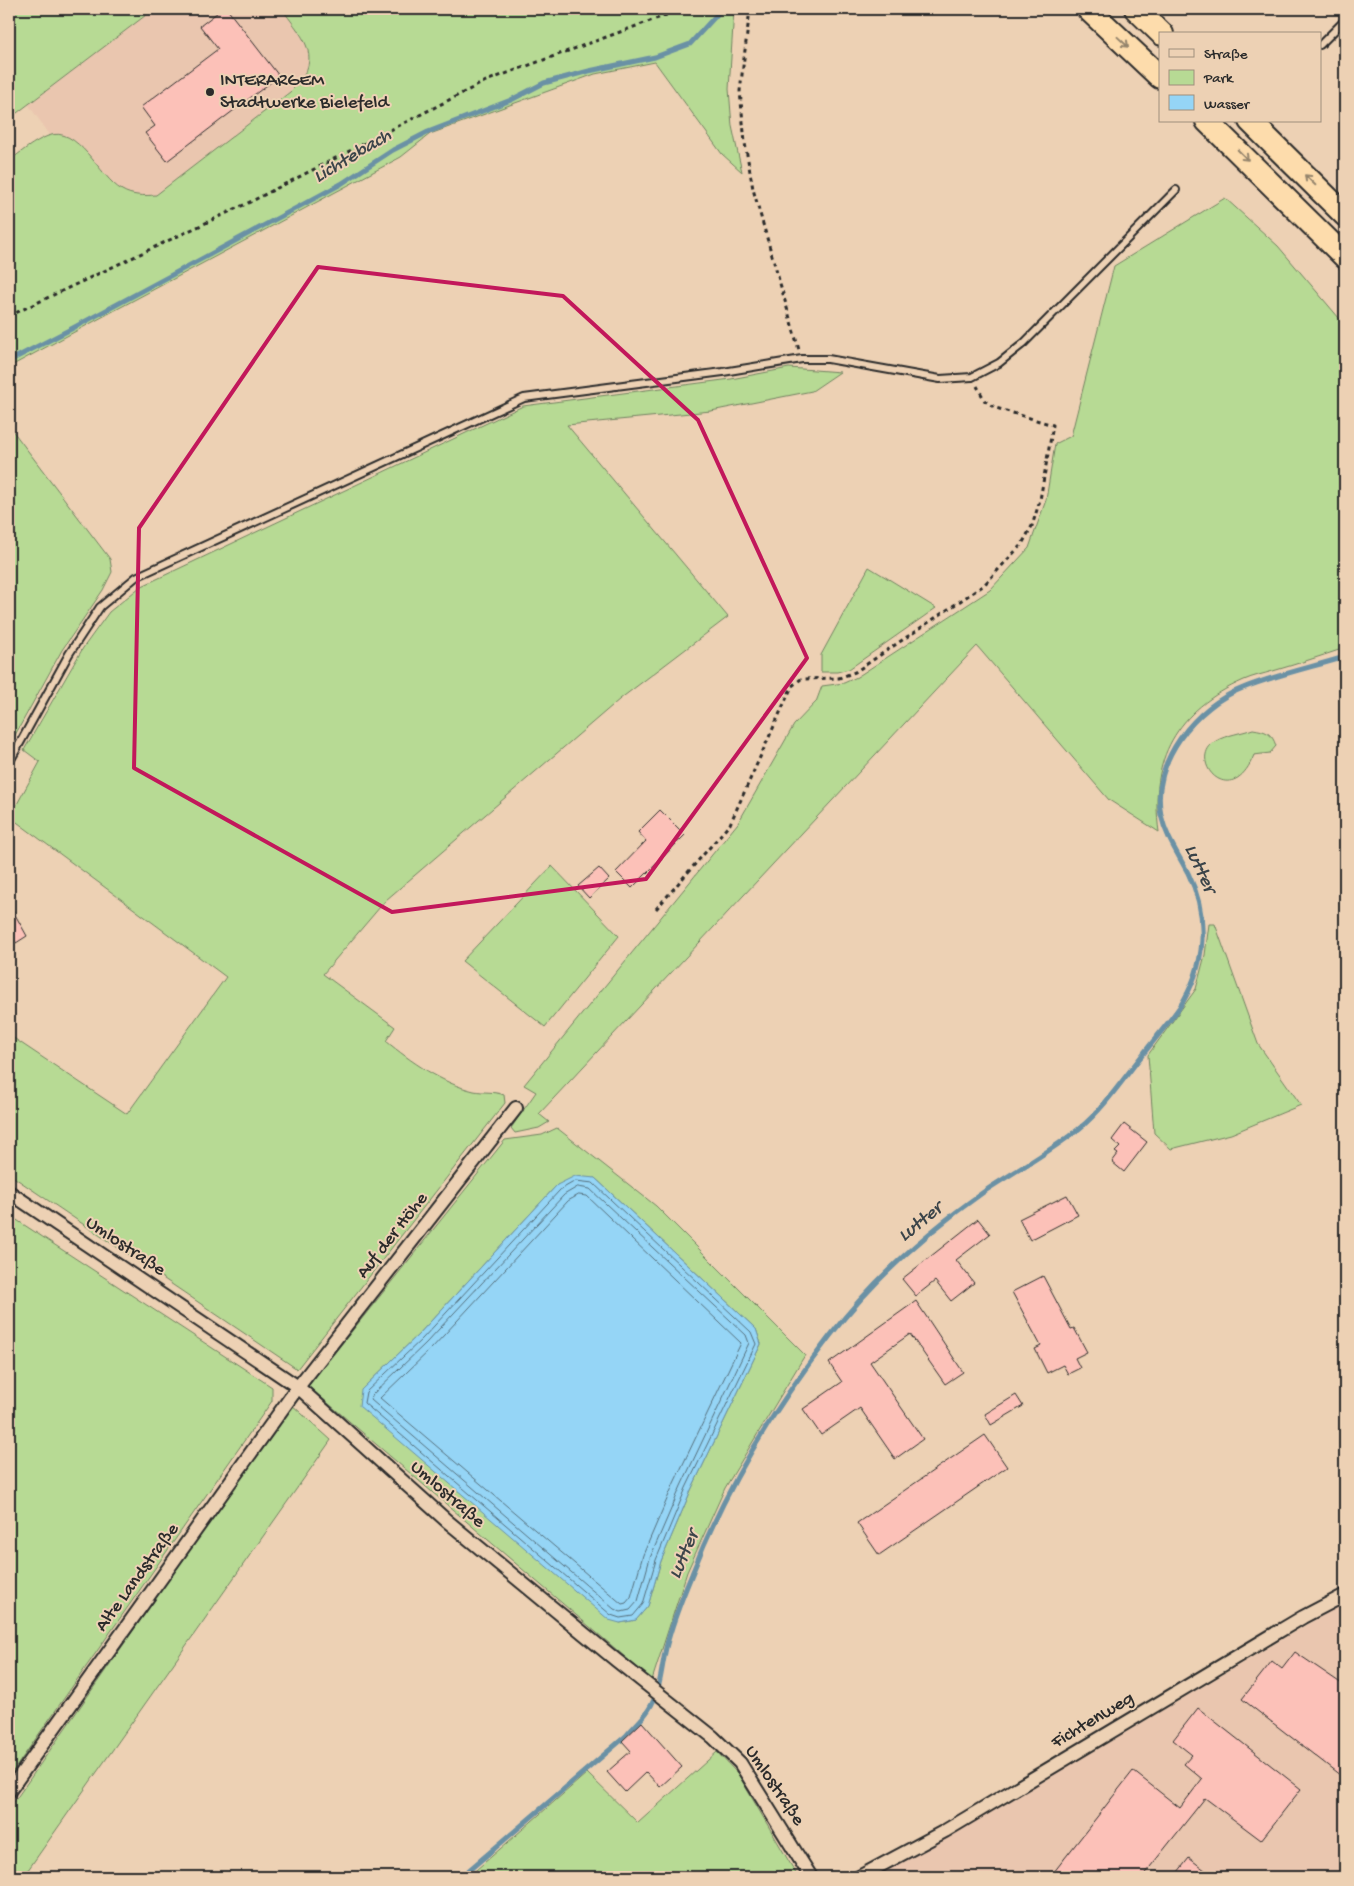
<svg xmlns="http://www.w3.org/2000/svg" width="1354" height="1886" font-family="'Gochi Hand',sans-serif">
	<rect width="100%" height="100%" fill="#edd1b4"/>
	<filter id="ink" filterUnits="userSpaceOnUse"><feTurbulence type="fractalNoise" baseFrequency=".02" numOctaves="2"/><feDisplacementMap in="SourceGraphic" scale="10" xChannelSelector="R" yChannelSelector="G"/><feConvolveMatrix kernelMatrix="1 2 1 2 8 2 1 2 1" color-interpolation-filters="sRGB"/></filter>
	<g filter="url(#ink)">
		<!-- built -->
		<g fill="#eac6af">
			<path d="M 154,9 L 282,9 L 307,43 L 309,62 L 304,79 L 290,92 L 156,195 L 139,196 L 123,191 L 106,178 L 77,142 L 65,136 L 50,135 L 28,104 Z"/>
			<path d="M 1345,1602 L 1345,1877 L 875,1877 L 945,1840 Z"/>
		</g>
		<!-- green -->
		<g fill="#b7da94" stroke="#718260" fill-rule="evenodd">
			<path d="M 9,9 L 154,9 L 9,119 Z"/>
			<path d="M 282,9 L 734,9 L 729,89 L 732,126 L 742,172 L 722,154 L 655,62 L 595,74 L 430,134 L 401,157 L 9,367 L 9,161 C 21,152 34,141 48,136 C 78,124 99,177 122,190 C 132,196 144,196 156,195 L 290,92 C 325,59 305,40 282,9 Z"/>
			<path d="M 1225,198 L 1278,246 L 1345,325 L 1345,648 C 1321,656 1297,664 1273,671 C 1263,674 1253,676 1244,680 C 1176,710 1149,759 1159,832 L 1109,800 L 977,646 L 539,1114 L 549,1122 L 539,1128 L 515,1133 L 511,1128 L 536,1092 L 524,1085 L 738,823 L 794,725 L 816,702 L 822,686 L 844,683 L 857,677 L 990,590 L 1029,548 L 1046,500 L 1055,444 L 1071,436 L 1114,266 Z"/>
			<path d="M 789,368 L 840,372 L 812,391 L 711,411 L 567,425 L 728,617 L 620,699 L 386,900 L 323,974 L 395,1027 L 386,1041 C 410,1061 443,1084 474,1091 C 484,1093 494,1091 504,1095 L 505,1103 L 297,1369 L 9,1174 L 9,1035 L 127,1114 L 226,977 L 10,817 L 40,762 L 24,750 L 83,648 L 109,612 L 140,587 L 523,406 L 731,379 Z"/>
			<path d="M 9,426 L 110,559 L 112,572 L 103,590 L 62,650 L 9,746 Z"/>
			<path d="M 869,567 L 936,608 L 849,669 L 837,672 L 821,672 L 821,655 Z"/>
			<path d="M 1253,729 C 1266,731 1272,733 1276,746 L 1270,753 L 1254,755 C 1231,813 1185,759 1216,741 C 1226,735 1242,733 1253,729 Z"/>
			<path d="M 552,866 L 619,936 L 545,1027 L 462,961 Z"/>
			<path d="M 1209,924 L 1215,924 L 1258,1044 L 1301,1105 L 1231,1134 L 1171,1149 L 1154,1133 L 1148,1055 L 1196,989 L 1205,955 Z"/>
			<path d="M 557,1128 L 656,1206 L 805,1355 L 725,1488 L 687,1572 L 652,1680 L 308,1386 L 505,1140 L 542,1135 ZM 595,1178 L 756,1329 L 761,1344 L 691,1490 L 661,1561 L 648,1606 L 636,1620 L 620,1623 L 361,1390 L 418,1335 L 557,1185 Z"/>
			<path d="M 9,1215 L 272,1387 L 272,1401 L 9,1777 Z"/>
			<path d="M 291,1404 L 331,1440 L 23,1877 L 9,1877 L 9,1809 Z"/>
			<path d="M 717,1752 L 738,1774 L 798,1877 L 468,1877 L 587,1773 L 638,1823 Z"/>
		</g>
		<!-- water -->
		<path fill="#95d5f6" stroke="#6b91a5" d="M 575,1176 L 595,1178 L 756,1329 L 761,1344 L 691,1490 L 661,1561 L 648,1606 L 636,1620 L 620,1623 L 609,1620 L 359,1406 L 361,1390 L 418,1335 L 557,1185 Z"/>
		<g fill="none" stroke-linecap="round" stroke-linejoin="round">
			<!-- shore -->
			<g stroke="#556f7c" stroke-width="1">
				<path d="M 576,1181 L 593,1183 L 751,1332 L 756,1344 L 686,1488 L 656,1560 L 643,1604 L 633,1616 L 620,1618 L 611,1615 L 364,1403 L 366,1392 L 422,1339 L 560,1190 Z"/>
				<path d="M 578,1187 L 590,1189 L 746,1335 L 749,1343 L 681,1486 L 650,1558 L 638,1601 L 630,1610 L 621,1612 L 614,1609 L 371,1400 L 372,1395 L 426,1343 L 564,1195 Z"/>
				<path d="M 579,1195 L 587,1196 L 741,1343 L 674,1483 L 643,1555 L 631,1597 L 626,1603 L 622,1604 L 380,1398 L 432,1348 L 568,1201 Z"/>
			</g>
			<!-- stream -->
			<g stroke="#6b91a5" stroke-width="5">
				<path d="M 9,361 L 73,328 L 341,184 L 393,150 L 428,132 L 511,100 L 544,83 L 589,71 L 655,57 L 690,44 L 721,10"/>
				<path d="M 461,1877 L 626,1736 C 633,1727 643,1719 649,1709 C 661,1690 661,1669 666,1648 C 672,1623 682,1598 692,1574 C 725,1489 774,1408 830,1336 C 873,1280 928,1231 985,1191 C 1017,1170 1050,1152 1080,1128 C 1103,1109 1121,1082 1140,1058 C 1153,1041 1167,1025 1179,1008 C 1206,967 1210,917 1188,873 C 1178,854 1166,837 1161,815 C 1150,762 1196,706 1243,688 C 1276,675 1312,667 1345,657"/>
			</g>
		</g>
		<!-- building -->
		<g fill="#fcc1b8" stroke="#2b2b2b">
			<path d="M 222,9 L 227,9 L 279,76 L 167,161 L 145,133 L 155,126 L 141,107 L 218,49 L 200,26 Z"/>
			<path d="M 660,810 L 685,835 L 632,888 L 616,872 L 646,841 L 638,832 Z"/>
			<path d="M 599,868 L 609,879 L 589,898 L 578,886 Z"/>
			<path d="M 9,904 L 27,936 L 16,943 L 9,931 Z"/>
			<path d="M 1124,1124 L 1147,1142 L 1124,1172 L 1112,1162 L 1118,1154 L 1115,1152 L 1120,1147 L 1112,1140 Z"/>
			<path d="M 1067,1195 L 1078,1215 L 1030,1240 L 1019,1219 Z"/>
			<path d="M 978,1219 L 990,1234 L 956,1260 L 974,1283 L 951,1301 L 935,1281 L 916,1296 L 902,1279 Z"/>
			<path d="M 1043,1276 L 1071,1329 L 1074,1328 L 1087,1352 L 1075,1358 L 1080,1368 L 1068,1374 L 1063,1365 L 1047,1373 L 1035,1349 L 1041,1346 L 1012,1292 Z"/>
			<path d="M 916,1301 L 963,1372 L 945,1384 L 910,1334 L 870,1362 L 923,1439 L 895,1459 L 860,1408 L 821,1435 L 803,1409 L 842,1382 L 829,1363 Z"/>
			<path d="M 1016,1395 L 1023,1406 L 991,1425 L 985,1414 Z"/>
			<path d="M 985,1435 L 1007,1467 L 879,1555 L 857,1523 Z"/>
			<path d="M 1295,1652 L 1345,1686 L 1345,1779 L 1242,1699 L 1272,1661 L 1282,1669 Z"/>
			<path d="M 1198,1708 L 1301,1789 L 1261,1840 L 1205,1798 L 1142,1877 L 1050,1877 L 1133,1771 L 1180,1808 L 1202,1779 L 1184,1764 L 1192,1755 L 1173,1740 Z"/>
			<path d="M 642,1722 L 682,1767 L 660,1787 L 646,1772 L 625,1792 L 607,1772 L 631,1751 L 622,1741 Z"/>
			<path d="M 1189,1858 L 1214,1877 L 1174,1877 Z"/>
		</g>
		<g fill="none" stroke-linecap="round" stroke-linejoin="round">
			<defs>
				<g id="lane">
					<path d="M 1320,45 L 1345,20"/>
					<path d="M 9,763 L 69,654 L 100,607 L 136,577 L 524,398 L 723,372 L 802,359 L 828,359 L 940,379 L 972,377 L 999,363 L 1024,343 L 1176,190"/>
				</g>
				<g id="street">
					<path d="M 9,1192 L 298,1387 L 447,1521 L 616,1660 L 713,1737 L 740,1763 L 811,1877"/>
					<path d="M 9,1791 L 298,1387 L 516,1108"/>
					<path d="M 859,1877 L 945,1831 L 1303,1617 L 1345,1595"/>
				</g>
				<g id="highway">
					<path d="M 1088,9 L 1160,77"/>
					<path d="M 1136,9 L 1162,34"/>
					<path d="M 1207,121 L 1345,257"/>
					<path d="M 1250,121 L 1345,215"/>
				</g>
			</defs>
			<!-- lane casing -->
			<use href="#lane" stroke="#2b2b2b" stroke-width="10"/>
			<!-- street casing -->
			<use href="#street" stroke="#2b2b2b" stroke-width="16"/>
			<!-- highway casing -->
			<use href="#highway" stroke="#2b2b2b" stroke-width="26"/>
			<!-- path -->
			<g stroke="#2b2b2b" stroke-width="3" stroke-dasharray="4 4" stroke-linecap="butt">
				<path d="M 750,9 L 740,91 L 745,143 L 753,189 L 799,350"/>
				<path d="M 9,316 L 252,201 L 486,81 L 683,9"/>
				<path d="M 656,909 L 730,824 L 792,686 L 801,679 L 839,678 L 855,672 L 984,585 L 1022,544 L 1032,526 L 1040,500 L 1053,425 L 996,408 L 985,401 L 977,386"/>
			</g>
			<!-- lane -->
			<use href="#lane" stroke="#edd1b4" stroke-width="6"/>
			<!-- street -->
			<use href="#street" stroke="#edd1b4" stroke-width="12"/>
			<!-- highway -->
			<use href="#highway" stroke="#fddcac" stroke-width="22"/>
		</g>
		<!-- one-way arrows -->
		<defs><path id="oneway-shaft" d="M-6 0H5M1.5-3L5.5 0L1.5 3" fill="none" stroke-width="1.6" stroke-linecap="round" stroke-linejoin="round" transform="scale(1.25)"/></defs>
		<g stroke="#94846c">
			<use href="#oneway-shaft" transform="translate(1123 42) rotate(43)"/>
			<use href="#oneway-shaft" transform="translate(1243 155) rotate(45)"/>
			<use href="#oneway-shaft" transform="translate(1310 180) rotate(-136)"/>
		</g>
	</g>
	<!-- marked area -->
	<path fill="none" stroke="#c2185b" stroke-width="4" stroke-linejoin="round" d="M 318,267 L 563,296 L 698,420 L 807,658 L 646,879 L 392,912 L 134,768 L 139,528 Z"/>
	<!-- markers -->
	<circle fill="#2b2b2b" stroke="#edd1b4" stroke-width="2" cx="210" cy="92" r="5"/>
	<g text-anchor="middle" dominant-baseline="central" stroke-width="4" stroke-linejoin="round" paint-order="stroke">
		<!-- poi labels -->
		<g font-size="19" fill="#2b2b2b" stroke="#edd1b4" text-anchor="start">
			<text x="220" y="81">INTERARGEM<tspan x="220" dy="22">Stadtwerke Bielefeld</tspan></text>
		</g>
		<!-- street labels -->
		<g font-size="19" fill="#2b2b2b" stroke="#edd1b4">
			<text transform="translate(393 1236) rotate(-52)">Auf der Höhe</text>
			<text transform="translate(125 1247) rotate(34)">Umlostraße</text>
			<text transform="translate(447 1495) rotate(41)">Umlostraße</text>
			<text transform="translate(138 1578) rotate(-54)">Alte Landstraße</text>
			<text transform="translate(1093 1721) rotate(-31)">Fichtenweg</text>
			<text transform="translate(774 1786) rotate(56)">Umlostraße</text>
		</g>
		<!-- water labels -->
		<g font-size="20" font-style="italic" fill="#3b4449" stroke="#edd1b4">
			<text transform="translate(353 157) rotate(-31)">Lichtebach</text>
			<text transform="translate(1199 869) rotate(65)">Lutter</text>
			<text transform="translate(921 1223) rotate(-39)">Lutter</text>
			<text transform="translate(685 1555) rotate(-67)">Lutter</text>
		</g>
	</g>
	<!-- margin -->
	<rect width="1354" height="1886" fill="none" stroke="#edd1b4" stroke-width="30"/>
	<rect x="15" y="15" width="1324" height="1856" fill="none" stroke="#2b2b2b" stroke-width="2" filter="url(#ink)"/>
	<!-- legend -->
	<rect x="1159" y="32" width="162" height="90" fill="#edd1b4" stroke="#9f8f7d"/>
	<rect x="1169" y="49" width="25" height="8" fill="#edd1b4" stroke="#9f8f7d"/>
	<text x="1204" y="58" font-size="15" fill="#2b2b2b">Straße</text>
	<rect x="1169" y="70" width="25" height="15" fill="#b7da94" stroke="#9f8f7d"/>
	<text x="1204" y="82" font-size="15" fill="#2b2b2b">Park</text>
	<rect x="1169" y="95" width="25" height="15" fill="#95d5f6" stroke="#9f8f7d"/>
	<text x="1204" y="108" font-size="15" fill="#2b2b2b">Wasser</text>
</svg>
